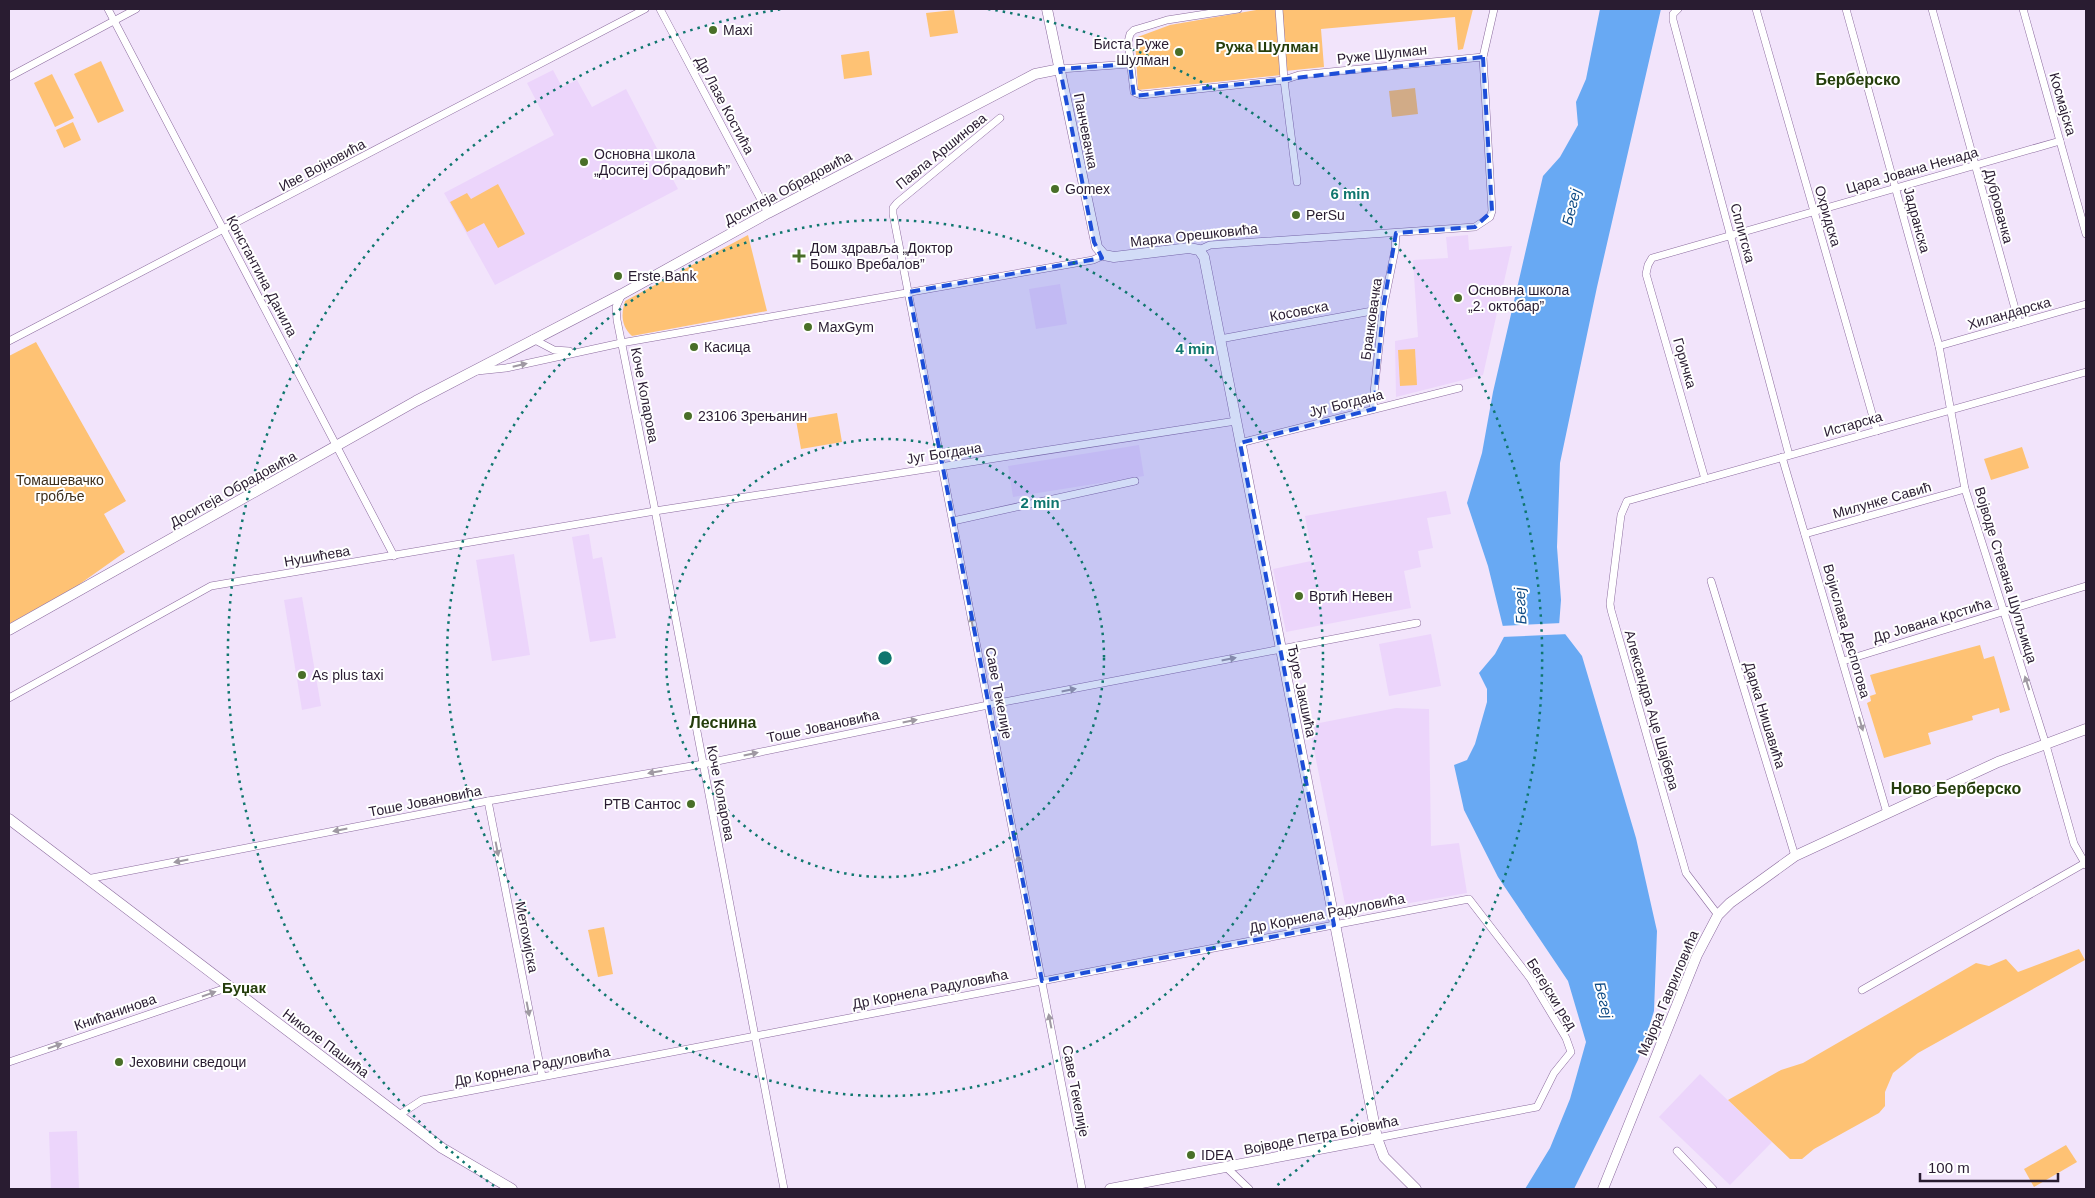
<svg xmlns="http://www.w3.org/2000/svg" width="2095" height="1198" font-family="Helvetica,sans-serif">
	<rect width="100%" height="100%" fill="#f2e4fb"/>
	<!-- built -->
	<g fill="#ecd5fb">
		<path d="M 553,70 L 562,87 L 577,80 L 592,107 L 626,89 L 678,189 L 495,285 L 444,193 L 554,135 L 527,83 Z"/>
		<path d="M 1468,235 L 1469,250 L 1512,246 L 1483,375 L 1396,397 L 1395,341 L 1418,337 L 1413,260 L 1448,258 L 1446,237 Z"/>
		<path d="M 1060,284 L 1067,324 L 1036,329 L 1029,289 Z"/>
		<path d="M 1139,445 L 1144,476 L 1013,497 L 1008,466 Z"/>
		<path d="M 1446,491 L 1451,514 L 1427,518 L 1433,548 L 1418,551 L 1421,567 L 1404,571 L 1411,608 L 1286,632 L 1273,569 L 1311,561 L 1323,613 L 1305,516 Z"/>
		<path d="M 589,534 L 593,559 L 602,557 L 616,638 L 590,642 L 572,537 Z"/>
		<path d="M 514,554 L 530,655 L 492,661 L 476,560 Z"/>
		<path d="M 302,597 L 321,706 L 302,710 L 284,600 Z"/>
		<path d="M 1431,634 L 1441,686 L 1389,696 L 1379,644 Z"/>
		<path d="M 1396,708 L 1429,709 L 1431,846 L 1459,843 L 1467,893 L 1347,914 L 1309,725 Z"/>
		<path d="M 1700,1074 L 1772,1142 L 1730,1185 L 1659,1117 Z"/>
		<path d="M 77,1131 L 79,1189 L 51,1189 L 49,1132 Z"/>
	</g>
	<!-- green -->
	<g fill="#fec274">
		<path d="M 1262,9 L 1276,9 L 1281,75 L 1138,90 L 1135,38 L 1170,25 Z"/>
		<path d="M 1280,9 L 1473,9 L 1463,49 L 1458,50 L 1455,17 L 1321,29 L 1324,67 L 1285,71 Z"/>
		<path d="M 954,10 L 958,33 L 930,37 L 926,13 Z"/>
		<path d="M 869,51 L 872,75 L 844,79 L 841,55 Z"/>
		<path d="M 101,61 L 124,111 L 98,123 L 74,74 Z"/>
		<path d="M 52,74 L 74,118 L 55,127 L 34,83 Z"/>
		<path d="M 1415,88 L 1418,114 L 1392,117 L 1389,91 Z"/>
		<path d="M 73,122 L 81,140 L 64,148 L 56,130 Z"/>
		<path d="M 498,184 L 525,234 L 498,248 L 484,223 L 467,232 L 450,202 L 467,193 L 471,199 Z"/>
		<path d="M 748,235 L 767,311 L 632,336 C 621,326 621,314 625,301 Z"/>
		<path d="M 36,342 L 126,501 L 104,514 L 125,552 L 77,586 L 9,624 L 9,356 Z"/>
		<path d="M 1415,349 L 1417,385 L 1400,386 L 1398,350 Z"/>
		<path d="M 837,413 L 842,442 L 801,449 L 796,420 Z"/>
		<path d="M 2022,447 L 2029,468 L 1991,480 L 1984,459 Z"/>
		<path d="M 1980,645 L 1984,659 L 1994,656 L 2010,710 L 2000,713 L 1999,708 L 1972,716 L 1973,720 L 1928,733 L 1931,744 L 1884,758 L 1867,703 L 1871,701 L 1870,696 L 1876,694 L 1870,675 Z"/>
		<path d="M 604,927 L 613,974 L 598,977 L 588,930 Z"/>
		<path d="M 2079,949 L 2085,960 L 1918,1053 L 1893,1073 L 1885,1092 L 1885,1106 L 1879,1113 L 1814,1149 L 1802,1159 L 1790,1159 L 1728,1100 L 1781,1070 L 1803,1063 L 1976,963 L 1989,966 L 2006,959 L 2018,972 Z"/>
		<path d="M 2066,1145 L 2077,1162 L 2034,1187 L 2024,1169 Z"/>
	</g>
	<!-- water -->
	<path fill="#68a9f3" d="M 1600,9 L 1661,9 L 1597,287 L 1560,463 L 1557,547 L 1561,600 L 1559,626 L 1582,656 L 1636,838 L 1657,931 L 1654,1011 L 1650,1024 L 1638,1060 L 1574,1189 L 1525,1189 L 1550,1148 L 1570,1099 L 1586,1042 L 1568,981 L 1498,877 L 1464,810 L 1454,765 L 1467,760 L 1475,744 L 1487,702 L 1487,689 L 1479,673 L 1495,654 L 1505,635 L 1488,566 L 1467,503 L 1482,453 L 1493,392 L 1543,176 L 1560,157 L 1578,125 L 1576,102 L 1586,79 Z"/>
	<!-- pier -->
	<path fill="#f2e4fb" d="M 1562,623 L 1569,634 L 1501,637 L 1500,626 Z"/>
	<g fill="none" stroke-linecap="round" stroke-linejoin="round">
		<defs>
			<g id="street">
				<path d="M 108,9 L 394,556"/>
				<path d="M 660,9 L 768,213"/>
				<path d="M 1279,9 L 1284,80 L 1297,182"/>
				<path d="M 1678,9 L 1673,14 L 1673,20 L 1789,455"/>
				<path d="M 1756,9 L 1877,431"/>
				<path d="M 1846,9 L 1939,346 L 1965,489 L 2046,745 L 2074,844 L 2086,865"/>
				<path d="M 1932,9 L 2019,323"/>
				<path d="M 2023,9 L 2086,234"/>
				<path d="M 1483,57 L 1494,9"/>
				<path d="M 1060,69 L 1130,64"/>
				<path d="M 9,77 L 136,9"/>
				<path d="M 1000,118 L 897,203 L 893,208 L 893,214 L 1082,1189"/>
				<path d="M 1199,250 L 1210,245 L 1475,227 L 1490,217 L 1492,211 L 1483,57 L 1299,75 L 1284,80 L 1141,95 L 1134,92 L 1128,42 L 1130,34 L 1134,30 L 1151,25 L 1167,20 L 1238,9"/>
				<path d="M 622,294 L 616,307 L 617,320 L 654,505 L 784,1189"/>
				<path d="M 533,339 L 554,350 L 569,351"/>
				<path d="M 1220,339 L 1383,309"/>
				<path d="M 9,341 L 645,9"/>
				<path d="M 1939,346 L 2086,304"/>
				<path d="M 477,371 L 506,368 L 621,343 L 1093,260 L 1104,255"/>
				<path d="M 1374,409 L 1373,402 L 1383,309 L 1395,250 L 1396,233"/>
				<path d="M 1240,443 L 1459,388"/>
				<path d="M 1782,457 L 1887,813"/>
				<path d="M 1705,479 L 1646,274 L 1648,265 L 1652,258 L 2060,141"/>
				<path d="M 953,521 L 1135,481"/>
				<path d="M 1805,534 L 1965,489"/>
				<path d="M 1711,581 L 1795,856"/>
				<path d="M 1843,661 L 2086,586"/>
				<path d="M 9,698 L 211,586 L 655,511 L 1236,421"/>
				<path d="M 488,801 L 542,1076"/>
				<path d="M 87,879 L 488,801 L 703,764 L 988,705 L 1417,623"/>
				<path d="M 1718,915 L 1686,873 L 1611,610 L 1610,604 L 1621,515 L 1627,501 L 2086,372"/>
				<path d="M 1862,990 L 2085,863"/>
				<path d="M 9,1062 L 229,987"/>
				<path d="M 399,1115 L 422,1100 L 1469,899 L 1530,978 L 1566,1038 L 1571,1052 L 1554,1073 L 1537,1107 L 1377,1138"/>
				<path d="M 1677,1151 L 1713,1189"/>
				<path d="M 1226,1167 L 1249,1189"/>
			</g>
			<g id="secondary">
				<path d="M 1047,9 L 1097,247 L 1104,255 L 1114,257 L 1189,248 L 1199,250 L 1204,257 L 1377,1138 L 1384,1157 L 1416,1189"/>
				<path d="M 9,630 L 416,401 L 622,294 L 768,213 L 1035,74 L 1060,69"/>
				<path d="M 9,819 L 442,1148 L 512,1189"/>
				<path d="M 1110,1189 L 1377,1138"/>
				<path d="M 1603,1189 L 1697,955 L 1718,915 L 1730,903 L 1795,856 L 1998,762 L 2086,729"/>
			</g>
		</defs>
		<!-- street casing -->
		<use href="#street" stroke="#8b6b9e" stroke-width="8"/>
		<!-- secondary casing -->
		<use href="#secondary" stroke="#8b6b9e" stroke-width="11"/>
		<!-- street -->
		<use href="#street" stroke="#fff" stroke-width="7"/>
		<!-- secondary -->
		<use href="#secondary" stroke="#fff" stroke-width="10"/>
	</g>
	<!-- one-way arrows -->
	<defs><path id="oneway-solid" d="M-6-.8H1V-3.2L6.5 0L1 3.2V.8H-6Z" transform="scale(1.25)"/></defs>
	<g fill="#9f99a2">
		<use href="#oneway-solid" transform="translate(520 365) rotate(-13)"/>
		<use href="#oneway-solid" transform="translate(972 623) rotate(-101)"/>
		<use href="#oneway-solid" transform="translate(1229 659) rotate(-11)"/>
		<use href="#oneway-solid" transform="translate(2027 683) rotate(-108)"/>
		<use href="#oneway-solid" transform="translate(1069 690) rotate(-11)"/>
		<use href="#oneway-solid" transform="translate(910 721) rotate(-11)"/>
		<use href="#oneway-solid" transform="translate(1861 724) rotate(74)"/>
		<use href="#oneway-solid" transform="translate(751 754) rotate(-12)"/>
		<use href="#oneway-solid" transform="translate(655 772) rotate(170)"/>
		<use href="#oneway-solid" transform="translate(340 830) rotate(169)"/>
		<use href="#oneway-solid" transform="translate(497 849) rotate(79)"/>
		<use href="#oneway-solid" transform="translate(181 861) rotate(169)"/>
		<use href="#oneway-solid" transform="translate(1019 862) rotate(-101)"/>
		<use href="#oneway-solid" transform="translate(209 994) rotate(-19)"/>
		<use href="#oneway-solid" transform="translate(528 1009) rotate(79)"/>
		<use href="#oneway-solid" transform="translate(1050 1021) rotate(-101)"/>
		<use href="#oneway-solid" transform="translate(55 1046) rotate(-19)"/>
	</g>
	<!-- marked area -->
	<path fill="#1d4ed8" fill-opacity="0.2" stroke="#1d4ed8" stroke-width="4" stroke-dasharray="10 6" stroke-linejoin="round" d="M 1483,57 L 1492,211 L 1475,227 L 1396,233 L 1383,309 L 1374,409 L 1240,443 L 1334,925 L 1042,981 L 909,292 L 1102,258 L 1094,242 L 1060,69 L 1130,64 L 1134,96 Z"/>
	<!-- distance rings -->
	<g fill="none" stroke="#0f766e" stroke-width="2.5" stroke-dasharray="2.5 5">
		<circle cx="885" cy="658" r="219"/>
		<circle cx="885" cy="658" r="438"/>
		<path d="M494 1186A657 657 0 0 1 782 9M988 9A657 657 0 0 1 1276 1186"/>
	</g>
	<!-- markers -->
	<g fill="#496f28" stroke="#fff" stroke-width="2">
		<circle cx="713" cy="30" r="5"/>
		<circle cx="1179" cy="52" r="5"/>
		<circle cx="584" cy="162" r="5"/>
		<circle cx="1055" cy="189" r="5"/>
		<circle cx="1296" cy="215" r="5"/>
		<path d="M796.5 248.5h5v5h5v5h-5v5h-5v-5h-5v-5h5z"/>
		<circle cx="618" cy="276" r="5"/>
		<circle cx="1458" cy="298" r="5"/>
		<circle cx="808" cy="327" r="5"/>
		<circle cx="694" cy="347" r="5"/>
		<circle cx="688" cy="416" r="5"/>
		<circle cx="1299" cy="596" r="5"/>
		<circle cx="302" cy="675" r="5"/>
		<circle cx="691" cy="804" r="5"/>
		<circle cx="119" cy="1062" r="5"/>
		<circle cx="1191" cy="1155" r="5"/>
	</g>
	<g text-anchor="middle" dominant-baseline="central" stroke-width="4" stroke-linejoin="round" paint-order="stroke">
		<!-- poi labels -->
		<g font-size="14" fill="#291c31" stroke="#fff" text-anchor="start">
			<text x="723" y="30">Maxi</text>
			<text x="1169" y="44" text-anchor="end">Биста Руже<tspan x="1169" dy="16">Шулман</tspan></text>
			<text x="594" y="154">Основна школа<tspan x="594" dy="16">„Доситеј Обрадовић”</tspan></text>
			<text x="1065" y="189">Gomex</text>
			<text x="1306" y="215">PerSu</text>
			<text x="810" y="248">Дом здравља „Доктор<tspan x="810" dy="16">Бошко Вребалов”</tspan></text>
			<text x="628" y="276">Erste Bank</text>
			<text x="1468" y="290">Основна школа<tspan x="1468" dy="16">„2. октобар”</tspan></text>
			<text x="818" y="327">MaxGym</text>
			<text x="704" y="347">Касица</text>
			<text x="698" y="416">23106 Зрењанин</text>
			<text x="1309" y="596">Вртић Невен</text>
			<text x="312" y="675">As plus taxi</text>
			<text x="681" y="804" text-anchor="end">РТВ Сантос</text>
			<text x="129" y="1062">Јеховини сведоци</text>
			<text x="1201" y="1155">IDEA</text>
		</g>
		<!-- street labels -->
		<g font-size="14" fill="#291c31" stroke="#fff">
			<text transform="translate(1382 54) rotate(-6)">Руже Шулман</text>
			<text transform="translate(2063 104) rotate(74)">Космајска</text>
			<text transform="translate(725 105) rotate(62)">Др Лазе Костића</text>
			<text transform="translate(1086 131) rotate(79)">Панчевачка</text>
			<text transform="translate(941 151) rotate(-39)">Павла Аршинова</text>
			<text transform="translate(322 165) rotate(-28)">Иве Војновића</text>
			<text transform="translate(1912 170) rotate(-16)">Цара Јована Ненада</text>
			<text transform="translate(788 188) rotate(-28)">Доситеја Обрадовића</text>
			<text transform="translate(1999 206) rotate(75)">Дубровачка</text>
			<text transform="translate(1828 216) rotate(74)">Охридска</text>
			<text transform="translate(1917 220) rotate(75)">Јадранска</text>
			<text transform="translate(1743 233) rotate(75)">Сплитска</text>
			<text transform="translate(1194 235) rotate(-6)">Марка Орешковића</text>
			<text transform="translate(262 276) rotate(62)">Константина Данила</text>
			<text transform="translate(1299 311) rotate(-11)">Косовска</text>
			<text transform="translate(2009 313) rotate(-16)">Хиландарска</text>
			<text transform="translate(1371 319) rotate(-82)">Бранковачка</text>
			<text transform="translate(1685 363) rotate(74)">Горичка</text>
			<text transform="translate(645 395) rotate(79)">Коче Коларова</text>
			<text transform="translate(1346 403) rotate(-14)">Југ Богдана</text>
			<text transform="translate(1853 424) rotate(-16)">Истарска</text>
			<text transform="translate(944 453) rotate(-9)">Југ Богдана</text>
			<text transform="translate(233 489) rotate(-29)">Доситеја Обрадовића</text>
			<text transform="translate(1882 500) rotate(-16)">Милунке Савић</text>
			<text transform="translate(317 556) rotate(-10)">Нушићева</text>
			<text transform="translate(2006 575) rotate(73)">Војводе Стевана Шупљикца</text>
			<text transform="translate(1932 620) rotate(-17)">Др Јована Крстића</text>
			<text transform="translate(1847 631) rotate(74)">Војислава Деспотова</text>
			<text transform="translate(1302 691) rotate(78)">Ђуре Јакшића</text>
			<text transform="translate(999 693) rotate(79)">Саве Текелије</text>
			<text transform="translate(1652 710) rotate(74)">Александра Аце Шајбера</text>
			<text transform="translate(1765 715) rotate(73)">Дарка Нишавића</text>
			<text transform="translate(823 726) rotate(-12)">Тоше Јовановића</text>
			<text transform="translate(721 793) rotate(79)">Коче Коларова</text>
			<text transform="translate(425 801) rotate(-11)">Тоше Јовановића</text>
			<text transform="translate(1327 913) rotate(-11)">Др Корнела Радуловића</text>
			<text transform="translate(527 937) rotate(79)">Метохијска</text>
			<text transform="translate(930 989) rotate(-11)">Др Корнела Радуловића</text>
			<text transform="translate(1668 993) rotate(-67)">Мајора Гавриловића</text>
			<text transform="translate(1552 994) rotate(58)">Бегејски ред</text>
			<text transform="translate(115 1012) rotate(-19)">Книћанинова</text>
			<text transform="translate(326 1043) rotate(37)">Николе Пашића</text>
			<text transform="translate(532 1066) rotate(-11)">Др Корнела Радуловића</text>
			<text transform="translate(1076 1091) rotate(79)">Саве Текелије</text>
			<text transform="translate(1321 1135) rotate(-11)">Војводе Петра Бојовића</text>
		</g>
		<!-- park labels -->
		<g font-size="14" fill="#3d2e1b" stroke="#fff">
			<text x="60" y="480">Томашевачко<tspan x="60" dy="16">гробље</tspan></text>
		</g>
		<!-- neighbourhood labels -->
		<g font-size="15" font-weight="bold" fill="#253e0c" stroke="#fff">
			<text x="1267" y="46">Ружа Шулман</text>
			<text x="244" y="987">Буџак</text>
		</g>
		<!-- water labels -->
		<g font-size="15" font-style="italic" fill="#0f4b85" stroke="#fff">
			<text transform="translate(1571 207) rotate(-76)">Бегеј</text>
			<text transform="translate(1520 606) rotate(-93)">Бегеј</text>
			<text transform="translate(1604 1000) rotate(77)">Бегеј</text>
		</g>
		<!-- quarter labels -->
		<g font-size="16" font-weight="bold" fill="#253e0c" stroke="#fff">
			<text x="1858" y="79">Берберско</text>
			<text x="723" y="722">Леснина</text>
			<text x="1956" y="788">Ново Берберско</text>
		</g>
	</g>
	<circle cx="885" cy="658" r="8" fill="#0f766e" stroke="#fff" stroke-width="2.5"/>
	<g font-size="15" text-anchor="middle" font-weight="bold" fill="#0f766e" stroke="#fff" stroke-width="4" stroke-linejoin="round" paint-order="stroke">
		<text x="1350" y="199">6 min</text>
		<text x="1195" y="354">4 min</text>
		<text x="1040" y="508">2 min</text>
	</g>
	<!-- border -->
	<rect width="2095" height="1198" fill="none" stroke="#291c31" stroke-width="20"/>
	<!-- scale -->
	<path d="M1920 1173v8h138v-8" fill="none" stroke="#291c31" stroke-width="2.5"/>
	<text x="1928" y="1173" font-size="15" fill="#291c31" stroke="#ffffff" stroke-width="4" paint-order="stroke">100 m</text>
</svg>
